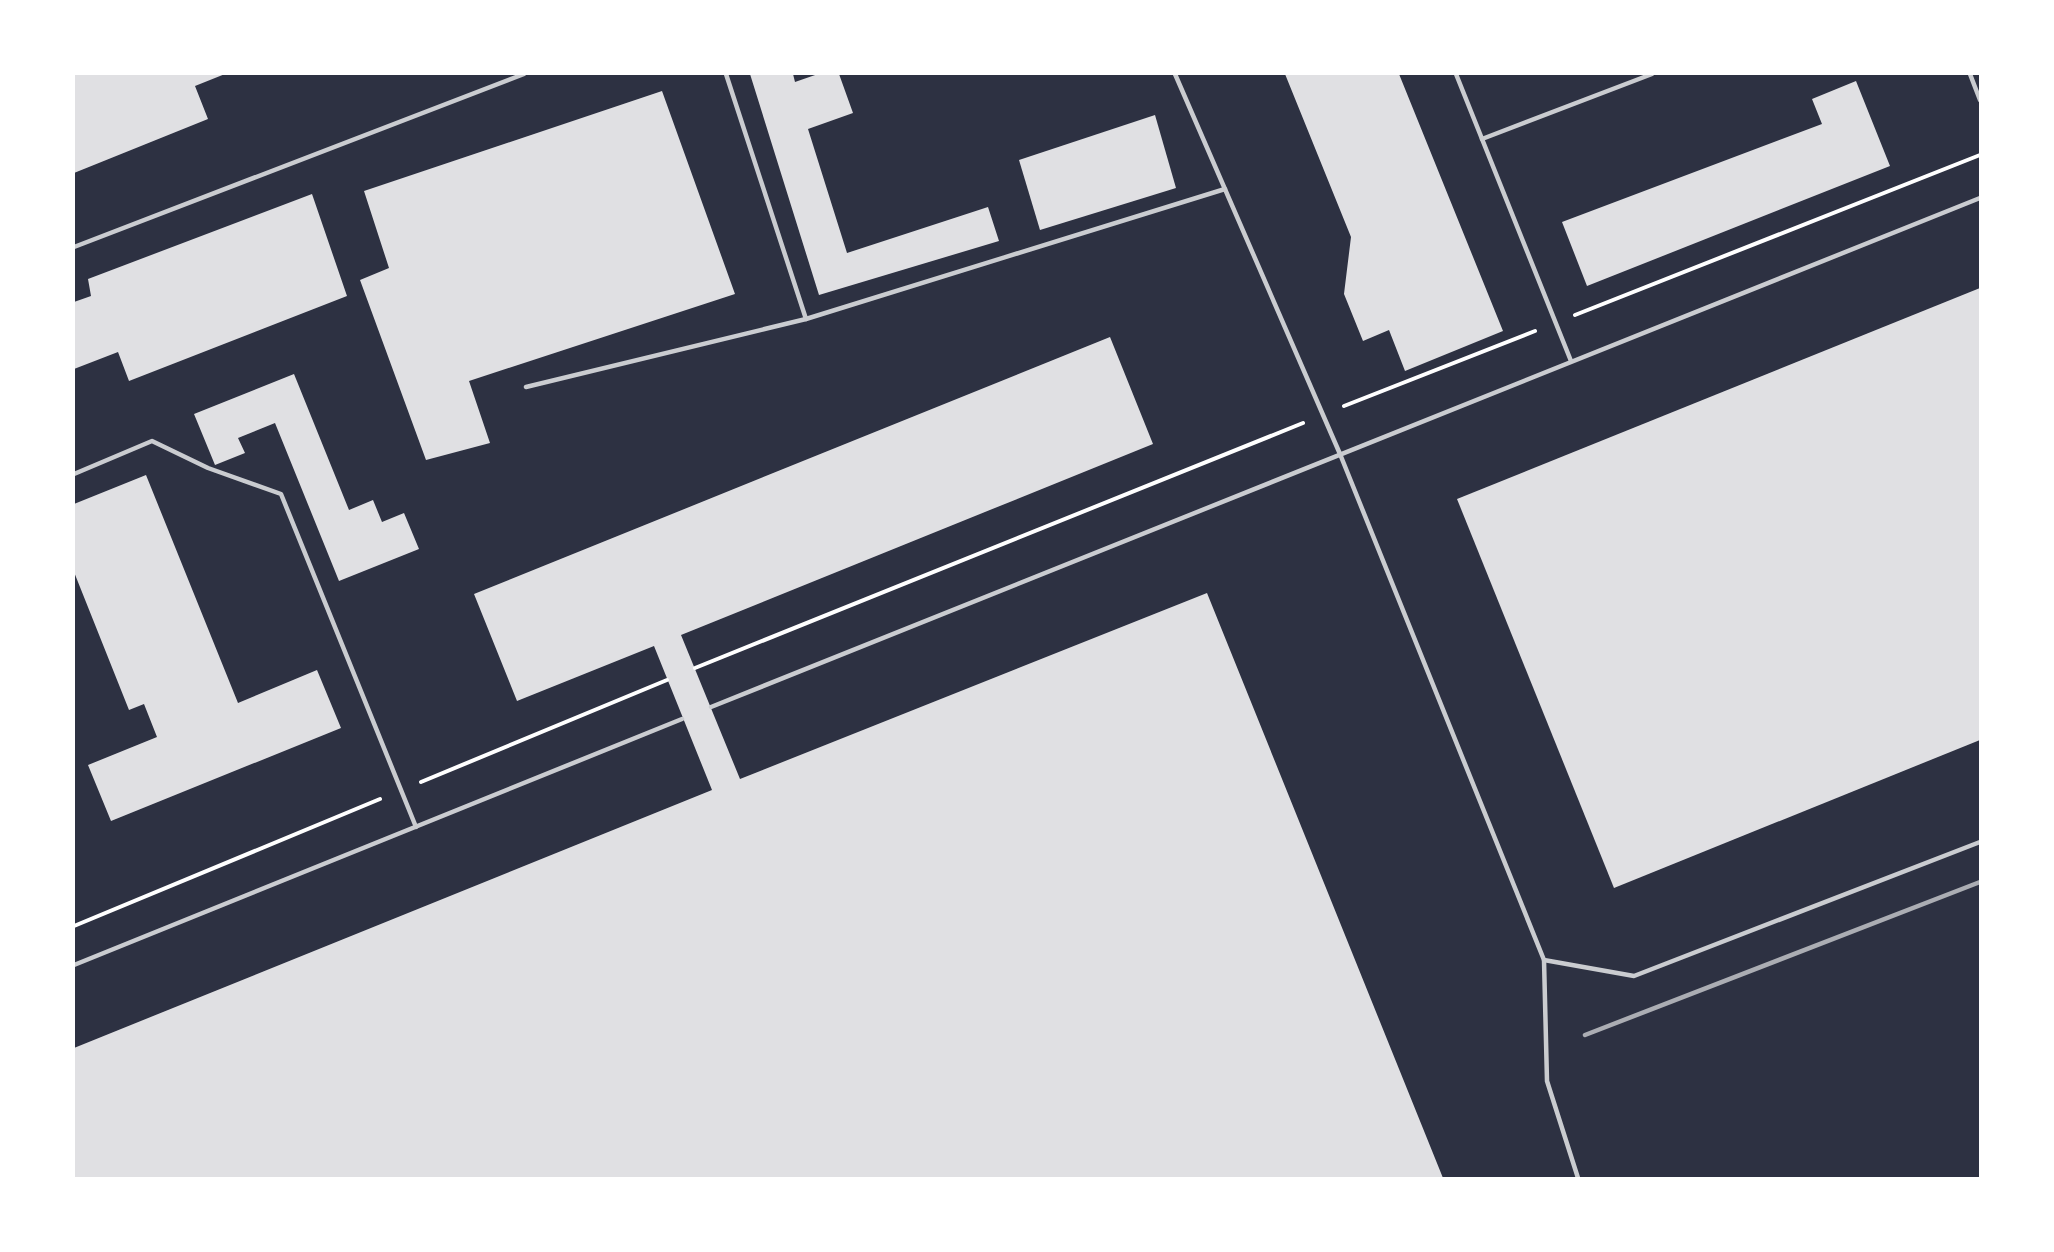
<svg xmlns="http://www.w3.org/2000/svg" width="2054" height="1252" font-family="Barlow,sans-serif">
	<rect width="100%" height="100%" fill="#2d3142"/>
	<!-- building -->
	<g fill="#e0e0e3">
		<path d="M 74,74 L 225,74 L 195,86 L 208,119 L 74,173 Z"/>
		<path d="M 750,74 L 793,74 L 795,82 L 818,74 L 839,74 L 853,113 L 808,129 L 847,253 L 988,207 L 999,241 L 819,295 Z"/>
		<path d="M 1285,74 L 1399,74 L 1503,331 L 1405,371 L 1389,330 L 1363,341 L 1344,294 L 1351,237 Z"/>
		<path d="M 1856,81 L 1890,166 L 1587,286 L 1562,222 L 1822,124 L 1812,99 Z"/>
		<path d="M 662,91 L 735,294 L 469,381 L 490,443 L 426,460 L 360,280 L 389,268 L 364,191 Z"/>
		<path d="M 1155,115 L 1176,188 L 1040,230 L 1019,160 Z"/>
		<path d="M 312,194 L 347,296 L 129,381 L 118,352 L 74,369 L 74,302 L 91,296 L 88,279 Z"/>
		<path d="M 1980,288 L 1980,740 L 1614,888 L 1457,499 Z"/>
		<path d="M 1110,337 L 1153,444 L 681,635 L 740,779 L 1207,593 L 1443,1178 L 74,1178 L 74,1048 L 712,790 L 654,646 L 517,701 L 474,594 Z"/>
		<path d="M 294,374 L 349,510 L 373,500 L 382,522 L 404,513 L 419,549 L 339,581 L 275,423 L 238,438 L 245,453 L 215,465 L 194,414 Z"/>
		<path d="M 146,475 L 238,703 L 317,670 L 341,728 L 111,821 L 88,765 L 157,737 L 144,704 L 129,710 L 74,572 L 74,504 Z"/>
	</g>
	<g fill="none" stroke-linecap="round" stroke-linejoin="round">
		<!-- path -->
		<g stroke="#fff" stroke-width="4">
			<path d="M 1575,315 L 1980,155"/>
			<path d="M 1344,406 L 1535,331"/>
			<path d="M 695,668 L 1303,423"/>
			<path d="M 421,782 L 667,680"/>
			<path d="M 74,926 L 380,799"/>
		</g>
		<!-- service -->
		<g stroke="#caccd0" stroke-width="4.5">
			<path d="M 726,74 L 806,319"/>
			<path d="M 1175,74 L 1340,454 L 1544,960 L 1634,976 L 1980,842"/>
			<path d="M 1456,74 L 1571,361"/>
			<path d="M 1970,74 L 1980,100"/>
			<path d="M 1482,139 L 1652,74"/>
			<path d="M 74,247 L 524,74"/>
			<path d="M 526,387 L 806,319 L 1225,189"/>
			<path d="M 74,474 L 152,441 L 208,468 L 281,494 L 416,827"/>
			<path d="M 711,707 L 1980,198"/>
			<path d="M 1544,960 L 1547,1081 L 1578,1178"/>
			<path d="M 74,965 L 682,719"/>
		</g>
		<!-- rail -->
		<path stroke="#abadb3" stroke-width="4.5" d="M 1585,1035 L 1980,882"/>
	</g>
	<!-- border -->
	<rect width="2054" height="1252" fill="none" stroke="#ffffff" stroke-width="150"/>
</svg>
